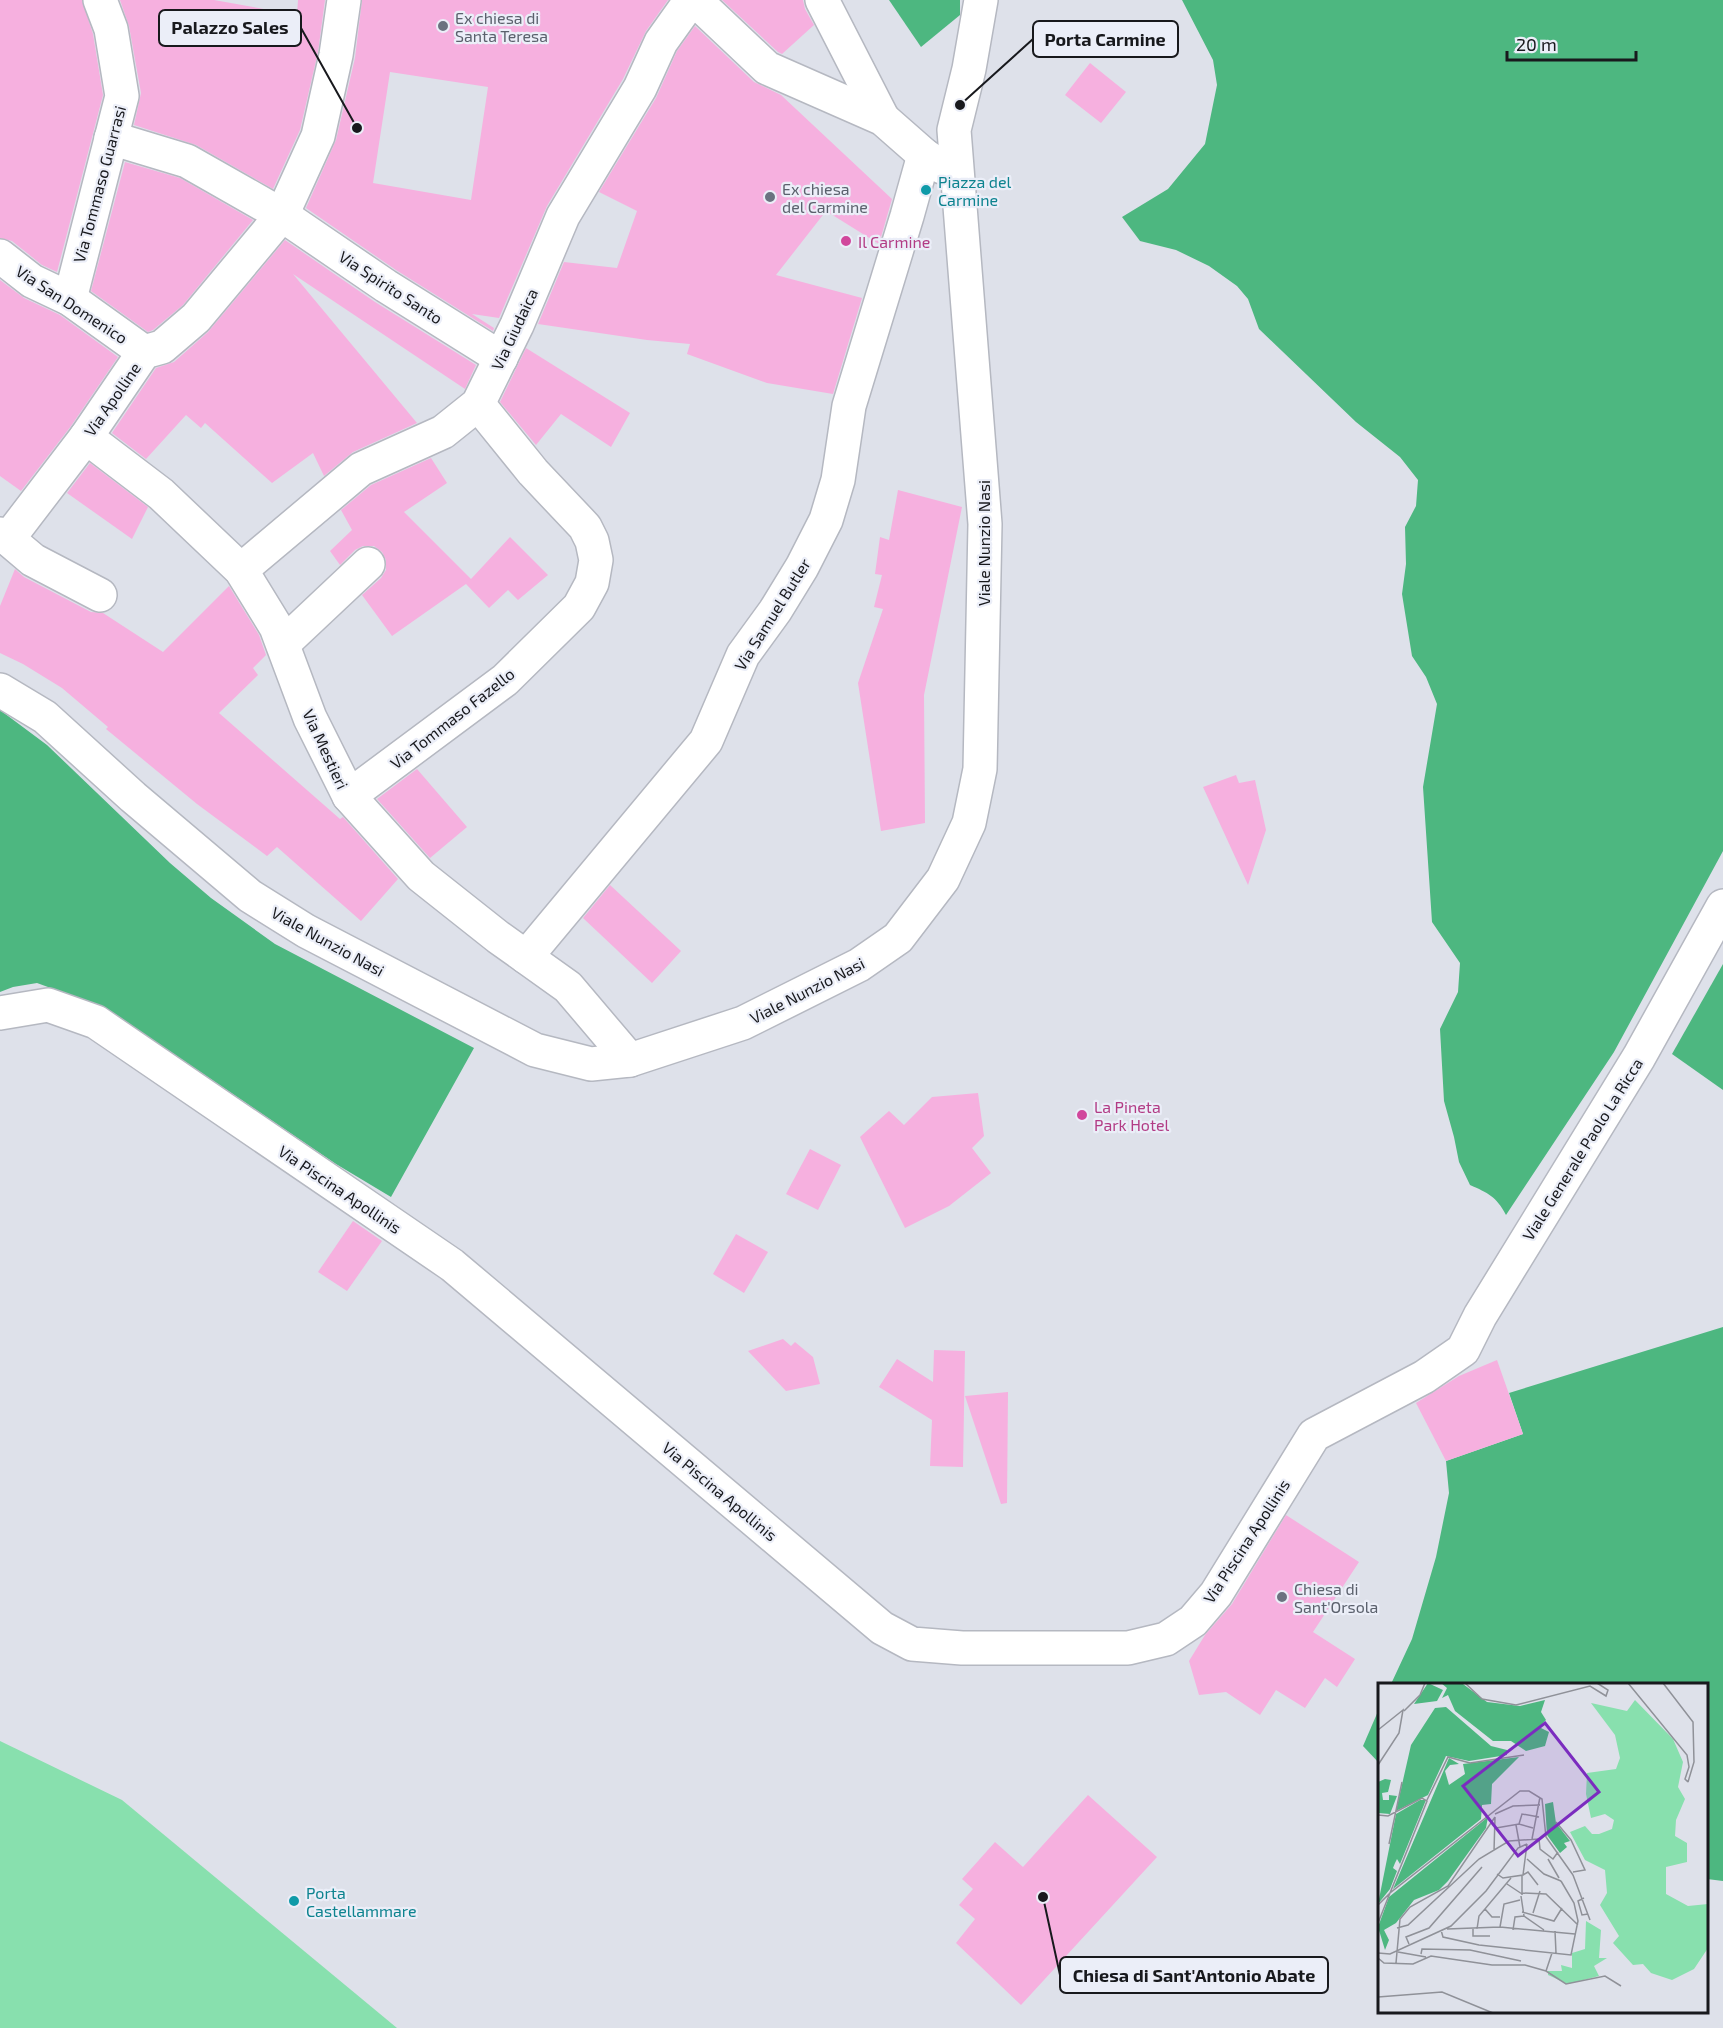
<svg xmlns="http://www.w3.org/2000/svg" width="1723" height="2028" font-family="'Exo 2',sans-serif">
	<rect width="100%" height="100%" fill="#dee1ea"/>
	<!-- green -->
	<path fill="#88e0ae" d="M 0,1741 L 122,1800 L 397,2028 L 0,2028 Z"/>
	<!-- forest -->
	<g fill="#4db780">
		<path d="M 889,0 L 960,0 L 960,15 L 921,47 Z"/>
		<path d="M 1182,0 L 1723,0 L 1723,851 L 1614,1052 L 1506,1215 C 1496,1196 1488,1193 1470,1185 L 1459,1162 L 1454,1137 L 1444,1101 L 1440,1029 L 1458,992 L 1460,963 L 1432,922 L 1423,787 L 1437,704 L 1426,677 L 1412,656 L 1402,594 L 1406,564 L 1405,527 L 1416,506 L 1418,480 L 1400,457 L 1356,422 L 1259,329 L 1248,299 L 1237,286 L 1209,266 L 1176,250 L 1140,241 L 1122,217 L 1168,189 L 1205,144 L 1217,85 L 1213,60 Z"/>
		<path d="M 0,710 L 47,745 L 170,863 L 211,898 L 275,944 L 474,1048 L 391,1197 L 336,1164 L 116,1015 L 81,999 L 37,983 L 13,987 L 0,992 Z"/>
		<path d="M 1723,964 L 1723,1090 L 1672,1054 Z"/>
		<path d="M 1723,1327 L 1723,1881 L 1707,1879 L 1706,1684 L 1391,1684 L 1412,1639 L 1436,1557 L 1449,1493 L 1446,1461 L 1523,1434 L 1509,1393 Z"/>
		<path d="M 1379,1709 L 1380,1763 L 1379,1763 L 1363,1746 Z"/>
	</g>
	<!-- building -->
	<g fill="#f6b0df" fill-rule="evenodd">
		<path d="M 0,0 L 82,0 L 93,34 L 103,95 L 57,272 L 42,265 L 12,241 L 0,238 Z"/>
		<path d="M 120,0 L 214,0 L 297,15 L 298,0 L 325,0 L 318,52 L 300,130 L 273,189 L 196,145 L 134,125 L 141,93 L 129,26 Z"/>
		<path d="M 362,0 L 668,0 L 646,31 L 623,79 L 547,206 L 499,318 L 472,314 L 494,328 L 493,331 L 396,270 L 306,208 L 336,140 L 355,58 ZM 390,72 L 488,87 L 471,200 L 373,183 Z"/>
		<path d="M 722,0 L 803,0 L 805,9 L 814,25 L 782,54 L 778,52 Z"/>
		<path d="M 695,26 L 754,82 L 781,95 L 892,199 L 879,244 L 826,211 L 776,275 L 862,298 L 833,394 L 767,383 L 687,354 L 690,344 L 647,340 L 538,324 L 564,262 L 617,268 L 637,211 L 599,192 L 656,98 L 677,51 Z"/>
		<path d="M 1090,63 L 1126,92 L 1101,123 L 1065,95 Z"/>
		<path d="M 125,162 L 180,178 L 253,220 L 183,305 L 153,330 L 148,332 L 91,291 Z"/>
		<path d="M 285,240 L 375,302 L 476,365 L 465,389 L 293,274 L 417,423 L 353,452 L 324,476 L 313,453 L 272,483 L 205,423 L 201,428 L 186,415 L 146,459 L 112,433 L 156,368 L 174,362 L 208,332 Z"/>
		<path d="M 0,280 L 24,298 L 60,315 L 118,357 L 71,426 L 21,491 L 0,476 Z"/>
		<path d="M 526,348 L 630,413 L 611,447 L 561,414 L 536,445 L 500,402 Z"/>
		<path d="M 431,458 L 447,483 L 404,512 L 471,579 L 510,537 L 548,575 L 518,600 L 508,590 L 489,608 L 466,584 L 392,636 L 362,595 L 381,578 L 386,570 L 386,560 L 382,552 L 374,546 L 363,546 L 355,550 L 340,565 L 330,551 L 352,530 L 341,510 L 371,485 Z"/>
		<path d="M 90,463 L 148,507 L 132,539 L 67,493 Z"/>
		<path d="M 898,490 L 962,507 L 924,695 L 925,823 L 881,831 L 858,683 L 883,609 L 874,607 L 882,575 L 875,574 L 880,537 L 889,540 Z"/>
		<path d="M 15,569 L 24,577 L 91,612 L 103,613 L 163,652 L 229,586 L 259,635 L 266,655 L 253,668 L 258,675 L 219,713 L 340,819 L 343,817 L 398,879 L 361,921 L 277,847 L 267,856 L 197,804 L 106,729 L 108,727 L 62,688 L 23,664 L 0,653 L 0,606 Z"/>
		<path d="M 417,769 L 467,827 L 430,858 L 377,799 Z"/>
		<path d="M 1236,775 L 1239,783 L 1255,780 L 1266,830 L 1248,885 L 1203,787 Z"/>
		<path d="M 610,885 L 681,951 L 652,983 L 583,918 Z"/>
		<path d="M 978,1093 L 984,1136 L 972,1148 L 991,1173 L 949,1206 L 905,1228 L 860,1137 L 889,1111 L 904,1125 L 932,1097 Z"/>
		<path d="M 810,1149 L 841,1165 L 818,1210 L 786,1194 Z"/>
		<path d="M 353,1221 L 382,1241 L 347,1291 L 318,1272 Z"/>
		<path d="M 736,1234 L 768,1252 L 744,1293 L 713,1274 Z"/>
		<path d="M 783,1339 L 791,1346 L 795,1342 L 813,1357 L 820,1384 L 786,1391 L 748,1351 Z"/>
		<path d="M 934,1350 L 965,1351 L 963,1467 L 930,1466 L 932,1420 L 879,1387 L 897,1359 L 933,1382 Z"/>
		<path d="M 1497,1360 L 1523,1434 L 1446,1461 L 1416,1403 L 1459,1376 Z"/>
		<path d="M 1008,1392 L 1007,1503 L 1001,1504 L 965,1396 Z"/>
		<path d="M 1286,1515 L 1359,1562 L 1313,1632 L 1355,1659 L 1337,1687 L 1325,1678 L 1305,1708 L 1276,1690 L 1260,1715 L 1226,1692 L 1199,1695 L 1189,1661 L 1205,1635 L 1232,1604 Z"/>
		<path d="M 1088,1795 L 1157,1857 L 1021,2005 L 956,1943 L 975,1919 L 959,1905 L 973,1889 L 962,1879 L 995,1842 L 1023,1867 Z"/>
	</g>
	<g fill="none" stroke-linecap="round" stroke-linejoin="round">
		<defs>
			<g id="street">
				<path d="M 695,0 L 767,68 L 883,119 L 924,155 L 942,167"/>
				<path d="M 822,0 L 883,119"/>
				<path d="M 111,138 L 187,161 L 282,215 L 386,286 L 501,358"/>
				<path d="M 0,256 L 32,281 L 70,299 L 144,352"/>
				<path d="M 70,299 L 122,96 L 111,29 L 100,0"/>
				<path d="M 86,437 L 161,494 L 241,570 L 276,627 L 310,718 L 349,796 L 421,876 L 498,937 L 568,987 L 630,1060"/>
				<path d="M 0,534 L 8,539 L 86,437 L 144,352 L 162,347 L 196,318 L 282,215 L 318,136 L 336,55 L 344,0"/>
				<path d="M 8,539 L 33,560 L 100,595"/>
				<path d="M 241,570 L 361,469 L 443,432 L 478,404 L 517,325 L 563,216 L 640,88 L 661,42 L 691,0"/>
				<path d="M 283,644 L 368,564"/>
				<path d="M 349,796 L 505,680 L 579,607 L 592,583 L 596,560 L 592,541 L 585,527 L 533,472 L 478,404"/>
				<path d="M 526,957 L 706,741 L 743,655 L 775,611 L 802,567 L 826,520 L 838,480 L 849,406 L 907,216 L 924,155"/>
				<path d="M 0,1013 L 48,1005 L 96,1022 L 452,1265 L 882,1628 L 912,1644 L 962,1648 L 1128,1648 L 1166,1639 L 1193,1621 L 1216,1594 L 1314,1435 L 1424,1377 L 1463,1350 L 1480,1316 L 1639,1057 L 1723,906"/>
			</g>
			<path id="secondary" d="M 0,690 L 45,717 L 133,797 L 250,896 L 306,931 L 535,1050 L 591,1064 L 630,1060 L 743,1023 L 859,965 L 898,938 L 943,879 L 969,823 L 980,769 L 985,524 L 954,130 L 969,69 L 981,0"/>
		</defs>
		<!-- street casing -->
		<use href="#street" stroke="#b5b8c1" stroke-width="36"/>
		<!-- secondary casing -->
		<use href="#secondary" stroke="#b5b8c1" stroke-width="36"/>
		<!-- street -->
		<use href="#street" stroke="#fff" stroke-width="33"/>
		<!-- secondary -->
		<use href="#secondary" stroke="#fff" stroke-width="33"/>
	</g>
	<!-- markers -->
	<g fill="#6b7280" stroke="#ebeef8" stroke-width="2">
		<circle cx="443" cy="26" r="6"/>
		<circle cx="770" cy="197" r="6"/>
		<circle cx="1282" cy="1597" r="6"/>
	</g>
	<g fill="#0f9aa8" stroke="#ebeef8" stroke-width="2">
		<circle cx="926" cy="190" r="6"/>
		<circle cx="294" cy="1901" r="6"/>
	</g>
	<g fill="#d1479c" stroke="#ebeef8" stroke-width="2">
		<circle cx="846" cy="241" r="6"/>
		<circle cx="1082" cy="1115" r="6"/>
	</g>
	<g text-anchor="middle" dominant-baseline="central" stroke-width="4.5" stroke-linejoin="round" paint-order="stroke">
		<!-- worship labels -->
		<g font-size="16" fill="#5b616d" stroke="#ebeef8" text-anchor="start">
			<text x="455" y="17">Ex chiesa di<tspan x="455" dy="18">Santa Teresa</tspan></text>
			<text x="782" y="188">Ex chiesa<tspan x="782" dy="18">del Carmine</tspan></text>
			<text x="1294" y="1588">Chiesa di<tspan x="1294" dy="18">Sant'Orsola</tspan></text>
		</g>
		<!-- culture labels -->
		<g font-size="16" fill="#0d838f" stroke="#ebeef8" text-anchor="start">
			<text x="938" y="181">Piazza del<tspan x="938" dy="18">Carmine</tspan></text>
			<text x="306" y="1892">Porta<tspan x="306" dy="18">Castellammare</tspan></text>
		</g>
		<!-- street labels -->
		<g font-size="16" fill="#18191d" stroke="#ebeef8">
			<text transform="translate(99 184) rotate(-75)">Via Tommaso Guarrasi</text>
			<text transform="translate(391 287) rotate(33)">Via Spirito Santo</text>
			<text transform="translate(72 304) rotate(33)">Via San Domenico</text>
			<text transform="translate(514 329) rotate(-65)">Via Giudaica</text>
			<text transform="translate(112 399) rotate(-55)">Via Apolline</text>
			<text transform="translate(983 543) rotate(-90)">Viale Nunzio Nasi</text>
			<text transform="translate(772 614) rotate(-58)">Via Samuel Butler</text>
			<text transform="translate(452 718) rotate(-38)">Via Tommaso Fazello</text>
			<text transform="translate(326 749) rotate(65)">Via Mestieri</text>
			<text transform="translate(328 941) rotate(29)">Viale Nunzio Nasi</text>
			<text transform="translate(807 990) rotate(-27)">Viale Nunzio Nasi</text>
			<text transform="translate(1582 1149) rotate(-58)">Viale Generale Paolo La Ricca</text>
			<text transform="translate(340 1189) rotate(34)">Via Piscina Apollinis</text>
			<text transform="translate(720 1491) rotate(40)">Via Piscina Apollinis</text>
			<text transform="translate(1246 1541) rotate(-57)">Via Piscina Apollinis</text>
		</g>
		<!-- hotel labels -->
		<g font-size="16" fill="#b23c85" stroke="#ebeef8" text-anchor="start">
			<text x="858" y="241">Il Carmine</text>
			<text x="1094" y="1106">La Pineta<tspan x="1094" dy="18">Park Hotel</tspan></text>
		</g>
	</g>
	<!-- overview -->
	<g transform="translate(1378 1683)">
		<rect width="330" height="330" fill="#dee1ea"/>
		<path d="M 257,17 L 295,56 L 305,79 L 300,104 L 307,116 L 298,137 L 297,153 L 309,160 L 309,179 L 288,184 L 288,211 L 310,223 L 330,221 L 330,265 L 316,286 L 294,297 L 273,290 L 265,281 L 255,282 L 235,260 L 241,253 L 222,222 L 229,210 L 227,187 L 207,177 L 192,149 L 207,143 L 214,151 L 221,151 L 234,146 L 236,137 L 227,131 L 213,135 L 208,111 L 209,90 L 238,86 L 242,75 L 237,52 L 213,20 L 249,28 ZM 208,238 L 223,247 L 221,275 L 229,275 L 216,283 L 221,293 L 190,301 L 170,292 L 170,288 L 184,288 L 183,282 L 194,285 L 194,270 L 207,266 Z" fill="#88e0ae"/>
		<path d="M 50,0 L 65,7 L 59,18 L 36,21 ZM 63,0 L 85,1 L 109,19 L 142,23 L 167,17 L 163,29 L 168,37 L 161,44 L 171,49 L 167,63 L 148,68 L 133,58 L 115,58 L 77,28 L 70,12 L 64,15 L 69,5 ZM 68,24 L 113,63 L 129,67 L 129,72 L 91,78 L 68,73 L 50,112 L 18,128 L 33,62 L 57,25 ZM 141,74 L 114,101 L 113,121 L 104,122 L 103,136 L 15,206 L 71,75 L 81,81 L 72,82 L 67,88 L 71,102 L 87,91 L 85,81 ZM 7,96 L 13,97 L 10,109 L 4,110 L 5,117 L 11,117 L 11,112 L 19,113 L 12,131 L 0,130 L 0,99 ZM 42,117 L 48,117 L 22,181 L 19,176 L 17,180 L 15,185 L 19,188 L 12,206 L 0,221 L 18,131 ZM 175,119 L 178,140 L 192,158 L 186,160 L 189,164 L 182,170 L 169,152 L 167,121 ZM 110,134 L 108,145 L 70,198 L 61,207 L 36,217 L 18,240 L 6,247 L 11,257 L 7,267 L 0,244 L 11,214 Z" fill="#4db780"/>
		<path fill="none" stroke="#8f9198" stroke-width="1.5" d="M 87,0 L 104,16 L 138,22 L 212,3 L 228,13 L 230,7 L 219,0M 250,0 L 309,72 L 311,84 L 307,96 L 310,99M 285,0 L 315,39 L 316,79 L 310,99M 26,28 L 42,12 L 47,0M 0,47 L 25,27 L 21,50 L 0,82M 49,117 L 70,74 L 92,80 L 146,72M 117,131 L 135,123 L 162,122M 0,132 L 10,133 L 44,115 L 49,118 L 12,210 L 0,222M 178,139 L 193,157 L 207,187 L 195,189M 141,141 L 144,131 L 161,134M 138,142 L 142,164M 118,145 L 141,141 L 155,145M 154,156 L 162,114M 11,161 L 24,99M 116,168 L 117,134M 149,176 L 166,191 L 183,198M 170,176 L 181,195M 119,191 L 125,195 L 145,192 L 149,161M 145,192 L 150,189 L 160,202M 195,192 L 212,237M 129,201 L 144,211M 144,210 L 168,211 L 200,242M 144,212 L 144,193M 143,213 L 146,233 L 166,247M 206,215 L 200,218 L 204,232 L 210,231M 107,226 L 114,234 L 122,234M 144,229 L 176,238 L 184,225M 155,230 L 162,208M 0,240 L 12,210 L 142,108 L 151,108 L 164,116 L 168,154 L 195,192M 122,244 L 126,221 L 142,217M 19,245 L 30,242 L 101,176 L 131,158 L 161,156 L 162,166 L 175,176 L 180,169M 69,246 L 122,244 L 197,251M 95,246 L 95,253 L 112,253M 99,246 L 101,233 L 133,195M 63,247 L 65,254 L 101,262 L 193,272 L 200,238 L 196,220 L 183,198M 135,247 L 137,234 L 146,233M 177,248 L 178,270M 31,261 L 28,254 L 51,245 L 104,184M 20,269 L 48,274M 0,270 L 12,271 L 73,243 L 108,208 L 140,165 L 149,161M 43,271 L 44,266 L 92,267 L 143,278M 0,275 L 6,280 L 35,281 L 53,273 L 114,282 L 147,282 L 168,288 L 188,301 L 227,293 L 243,303M 18,280 L 22,236 L 32,224 L 70,203 L 117,134M 168,288 L 174,270M 0,314 L 64,309 L 115,330"/>
		<path fill="#7b2cbf" fill-opacity="0.15" stroke="#7b2cbf" stroke-width="3" d="M 167,40 L 221,109 L 140,173 L 85,103 Z"/>
		<rect width="330" height="330" fill="none" stroke="#18191d" stroke-width="3"/>
	</g>
	<!-- callouts -->
	<path fill="none" stroke="#18191d" stroke-width="2" d="M357 128L301 28M960 105L1033 39M1043 1897L1060 1975"/>
	<g fill="#18191d" stroke="#ebeef8" stroke-width="2">
		<circle cx="357" cy="128" r="6"/>
		<circle cx="960" cy="105" r="6"/>
		<circle cx="1043" cy="1897" r="6"/>
	</g>
	<g fill="#ebeef8" stroke="#18191d" stroke-width="2">
		<rect x="159" y="10" width="142" height="36" rx="6"/>
		<rect x="1033" y="21" width="145" height="36" rx="6"/>
		<rect x="1060" y="1957" width="268" height="36" rx="6"/>
	</g>
	<g font-size="18" text-anchor="middle" font-weight="bold" fill="#18191d">
		<text x="230" y="34">Palazzo Sales</text>
		<text x="1105" y="46">Porta Carmine</text>
		<text x="1194" y="1982">Chiesa di Sant'Antonio Abate</text>
	</g>
	<!-- scale -->
	<path d="M1507 51v9h129v-9" fill="none" stroke="#18191d" stroke-width="3"/>
	<text x="1516" y="51" font-size="18" fill="#18191d" stroke="#ebeef8" stroke-width="4.5" paint-order="stroke">20 m</text>
</svg>
